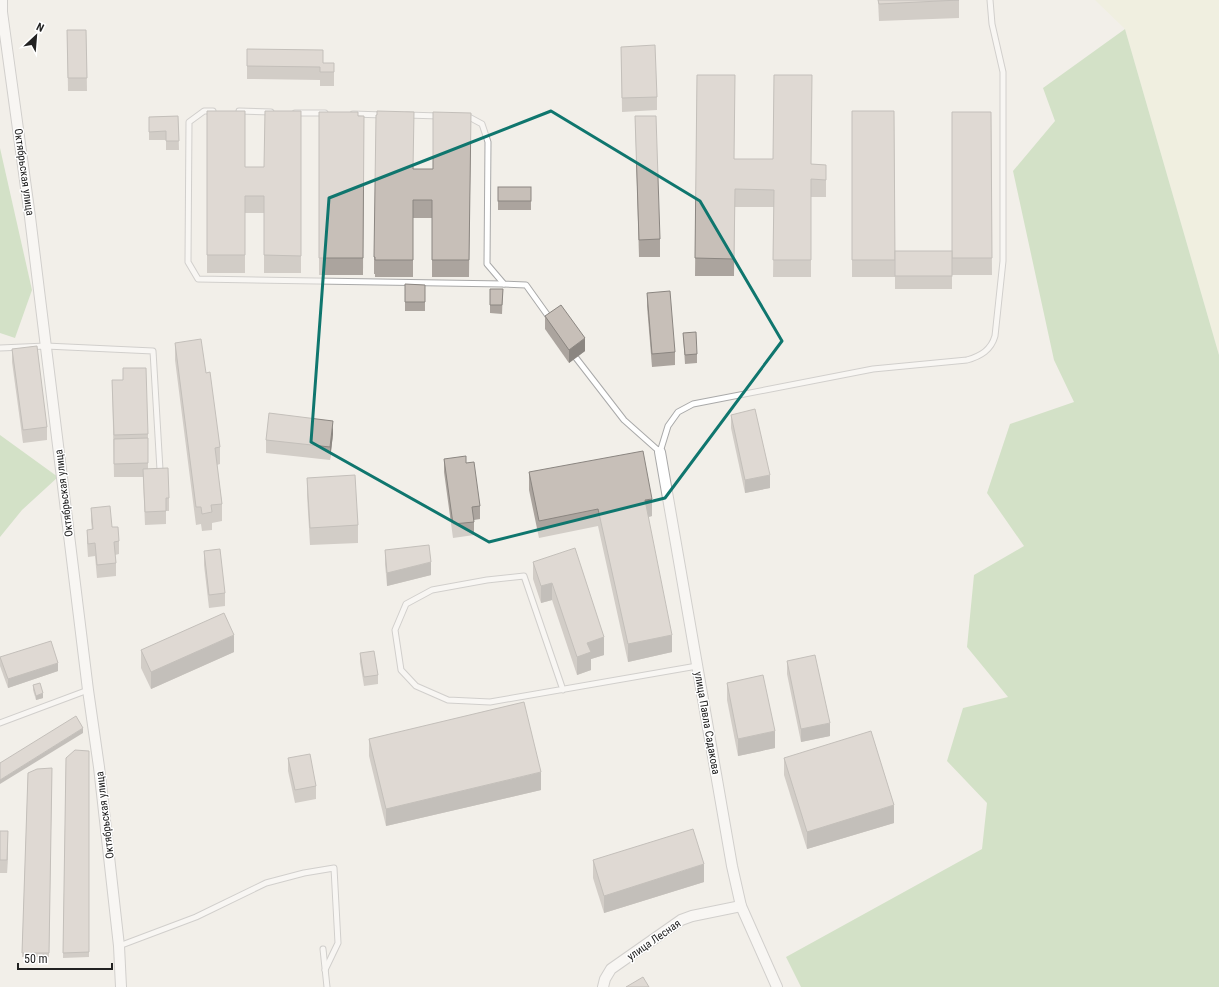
<svg xmlns="http://www.w3.org/2000/svg" width="1219" height="987" font-family="'Roboto Condensed',sans-serif">
	<rect width="100%" height="100%" fill="#f2efe9"/>
	<!-- farmland -->
	<path fill="#eef0d5" d="M 1095,0 L 1219,0 L 1219,355 L 1125,29 Z"/>
	<!-- forest -->
	<g fill="#add19e">
		<path d="M 1125,29 L 1219,355 L 1219,987 L 801,987 L 786,957 L 982,849 L 987,803 L 947,761 L 963,708 L 1008,697 L 967,647 L 974,575 L 1024,546 L 987,493 L 1010,424 L 1074,402 L 1054,360 L 1013,171 L 1055,121 L 1043,88 Z"/>
		<path d="M 0,148 L 32,290 L 15,338 L 0,333 Z"/>
		<path d="M 0,435 L 58,477 L 22,510 L 0,537 Z"/>
	</g>
	<g fill="none" stroke-linecap="round" stroke-linejoin="round">
		<defs>
			<g id="service">
				<path d="M 213,111 L 204,111 L 189,122 L 188,262 L 198,279 L 504,284"/>
				<path d="M 239,111 L 271,112"/>
				<path d="M 295,113 L 325,113"/>
				<path d="M 353,114 L 383,115"/>
				<path d="M 407,115 L 439,116"/>
				<path d="M 465,117 L 469,117 L 482,124 L 488,142 L 487,264 L 504,284 L 526,285 L 551,320"/>
				<path d="M 0,348 L 46,346 L 153,351 L 160,470"/>
				<path d="M 573,354 L 624,420 L 660,452 L 668,426 L 678,412 L 693,404 L 873,369 L 967,360 C 981,356 991,350 995,336 L 1003,261 L 1003,72 L 992,24 L 990,0"/>
				<path d="M 563,690 L 524,576 L 487,580 L 432,590 L 406,604 L 395,630 L 401,670 L 416,686 L 448,700 L 490,702 L 697,666"/>
				<path d="M 0,723 L 88,690"/>
				<path d="M 119,946 L 196,917 L 266,883 L 304,873 L 334,868 L 338,943 L 325,970"/>
				<path d="M 323,949 L 327,987"/>
			</g>
			<g id="minor">
				<path d="M 2,0 L 2,12 L 30,217 L 88,690 L 99,767 L 119,946 L 121,987"/>
				<path d="M 660,452 L 732,866 L 741,906 L 777,987"/>
				<path d="M 603,987 L 605,979 L 611,969 L 681,920 L 692,916 L 741,906"/>
			</g>
		</defs>
		<!-- service casing -->
		<use href="#service" stroke="#a9a9a9" stroke-width="7"/>
		<!-- minor casing -->
		<use href="#minor" stroke="#a9a9a9" stroke-width="12"/>
		<!-- service -->
		<use href="#service" stroke="#fff" stroke-width="5"/>
		<!-- minor -->
		<use href="#minor" stroke="#fff" stroke-width="10"/>
	</g>
	<!-- wall -->
	<g fill="#aba49e">
		<path d="M 878,0 L 959,0 L 959,18 L 879,21 Z"/>
		<path d="M 67,30 L 86,30 L 87,91 L 68,91 Z"/>
		<path d="M 621,47 L 657,97 L 657,110 L 622,112 Z"/>
		<path d="M 247,49 L 323,63 L 334,63 L 334,86 L 320,86 L 320,80 L 247,79 Z"/>
		<path d="M 697,75 L 734,159 L 811,164 L 826,165 L 826,197 L 811,197 L 811,277 L 773,277 L 774,207 L 735,207 L 734,276 L 695,276 Z"/>
		<path d="M 207,111 L 245,167 L 264,167 L 301,111 L 301,273 L 264,273 L 264,213 L 245,213 L 245,273 L 207,273 Z"/>
		<path d="M 852,111 L 894,111 L 895,277 L 852,277 Z"/>
		<path d="M 319,112 L 364,116 L 363,275 L 319,275 Z"/>
		<path d="M 991,112 L 992,275 L 952,275 L 952,289 L 895,289 L 895,251 L 952,251 Z"/>
		<path d="M 471,113 L 469,277 L 432,277 L 432,218 L 413,218 L 413,277 L 375,277 L 375,274 L 374,274 L 374,257 L 413,169 L 433,169 Z"/>
		<path d="M 178,116 L 179,150 L 166,150 L 166,140 L 149,140 L 149,117 Z"/>
		<path d="M 635,116 L 660,239 L 660,257 L 639,257 Z"/>
		<rect x="498" y="187" width="33" height="23"/>
		<path d="M 405,284 L 425,285 L 425,311 L 405,311 Z"/>
		<path d="M 490,289 L 503,289 L 502,314 L 490,313 Z"/>
		<path d="M 647,293 L 675,352 L 675,365 L 652,367 L 647,306 Z"/>
		<path d="M 545,316 L 585,351 L 569,363 L 545,329 Z"/>
		<path d="M 683,333 L 697,354 L 697,363 L 685,364 Z"/>
		<path d="M 175,343 L 206,373 L 220,447 L 220,464 L 217,465 L 222,504 L 222,521 L 212,523 L 212,530 L 202,531 L 201,524 L 196,525 L 175,360 Z"/>
		<path d="M 12,349 L 47,427 L 47,440 L 23,443 L 12,362 Z"/>
		<path d="M 112,380 L 148,434 L 148,469 L 169,498 L 169,511 L 166,511 L 166,524 L 145,525 L 143,477 L 114,477 Z"/>
		<path d="M 731,415 L 770,488 L 745,493 L 731,428 Z"/>
		<path d="M 333,434 L 330,460 L 266,453 L 266,440 Z"/>
		<path d="M 444,459 L 466,463 L 480,506 L 480,519 L 474,520 L 474,535 L 453,538 L 444,472 Z"/>
		<path d="M 529,472 L 652,516 L 648,517 L 672,652 L 628,662 L 598,526 L 539,538 L 529,490 Z"/>
		<path d="M 307,478 L 358,525 L 358,543 L 310,545 L 307,495 Z"/>
		<path d="M 91,508 L 112,527 L 119,541 L 119,554 L 115,555 L 116,563 L 116,576 L 97,578 L 95,556 L 88,557 L 87,543 L 87,530 L 92,530 L 91,521 Z"/>
		<path d="M 385,550 L 431,575 L 387,586 L 385,564 Z"/>
		<path d="M 204,551 L 225,593 L 225,606 L 209,608 L 204,565 Z"/>
		<path d="M 533,562 L 604,637 L 604,655 L 591,659 L 591,670 L 577,675 L 552,600 L 541,603 L 533,579 Z"/>
		<path d="M 141,650 L 234,652 L 151,689 L 141,668 Z"/>
		<path d="M 360,653 L 378,675 L 378,684 L 364,686 L 360,662 Z"/>
		<path d="M 0,657 L 58,671 L 8,688 L 0,666 Z"/>
		<path d="M 787,661 L 830,736 L 801,742 L 787,674 Z"/>
		<path d="M 727,683 L 775,748 L 738,756 L 727,700 Z"/>
		<path d="M 33,685 L 43,698 L 36,700 L 33,690 Z"/>
		<path d="M 369,739 L 541,790 L 386,826 L 369,756 Z"/>
		<path d="M 89,751 L 89,957 L 63,958 L 66,758 Z"/>
		<path d="M 288,758 L 316,786 L 316,799 L 295,803 L 288,771 Z"/>
		<path d="M 784,758 L 894,823 L 807,849 L 784,775 Z"/>
		<path d="M 52,768 L 49,957 L 22,957 L 28,773 Z"/>
		<path d="M 0,831 L 8,844 L 7,873 L 0,873 Z"/>
		<path d="M 593,860 L 704,882 L 604,913 L 593,878 Z"/>
	</g>
	<!-- shaded-wall -->
	<g fill="#8b8681">
		<path d="M 585,338 L 585,351 L 569,363 L 569,350 Z"/>
		<path d="M 333,421 L 333,434 L 330,460 L 330,447 Z"/>
		<path d="M 770,475 L 770,488 L 745,493 L 745,480 Z"/>
		<path d="M 652,499 L 652,516 L 645,518 L 645,500 Z"/>
		<path d="M 431,562 L 431,575 L 387,586 L 387,573 Z"/>
		<path d="M 552,583 L 552,600 L 541,603 L 541,586 Z"/>
		<path d="M 234,635 L 234,652 L 151,689 L 151,672 Z"/>
		<path d="M 672,635 L 672,652 L 628,662 L 628,644 Z"/>
		<path d="M 604,637 L 604,655 L 591,659 L 591,670 L 577,675 L 577,657 L 587,643 Z"/>
		<path d="M 58,663 L 58,671 L 8,688 L 8,679 Z"/>
		<path d="M 43,693 L 43,698 L 36,700 L 36,696 Z"/>
		<path d="M 830,723 L 830,736 L 801,742 L 801,729 Z"/>
		<path d="M 83,728 L 83,733 L 0,784 L 0,780 Z"/>
		<path d="M 775,731 L 775,748 L 738,756 L 738,739 Z"/>
		<path d="M 541,772 L 541,790 L 386,826 L 386,809 Z"/>
		<path d="M 894,805 L 894,823 L 807,849 L 807,832 Z"/>
		<path d="M 8,831 L 8,844 L 7,873 L 7,860 Z"/>
		<path d="M 704,864 L 704,882 L 604,913 L 604,896 Z"/>
	</g>
	<!-- building -->
	<g fill="#c7bfb8" stroke="#8b8681">
		<path d="M 878,0 L 959,0 L 879,4 Z"/>
		<path d="M 67,30 L 86,30 L 87,78 L 68,78 Z"/>
		<path d="M 655,45 L 657,97 L 622,98 L 621,47 Z"/>
		<path d="M 247,49 L 323,50 L 323,63 L 334,63 L 334,72 L 320,72 L 320,67 L 247,66 Z"/>
		<path d="M 697,75 L 735,75 L 734,159 L 773,159 L 774,75 L 812,75 L 811,164 L 826,165 L 826,180 L 811,179 L 811,260 L 773,260 L 774,190 L 735,189 L 734,259 L 695,258 Z"/>
		<path d="M 207,111 L 245,111 L 245,167 L 264,167 L 265,111 L 301,111 L 301,256 L 264,255 L 264,196 L 245,196 L 245,255 L 207,255 Z"/>
		<path d="M 377,111 L 414,112 L 413,169 L 433,169 L 433,112 L 471,113 L 469,260 L 432,260 L 432,200 L 413,200 L 413,260 L 375,260 L 375,257 L 374,257 L 376,115 L 377,115 Z"/>
		<path d="M 852,111 L 894,111 L 895,260 L 852,260 Z"/>
		<path d="M 319,112 L 358,112 L 358,116 L 364,116 L 363,258 L 319,258 Z"/>
		<path d="M 952,112 L 991,112 L 992,258 L 952,258 Z"/>
		<path d="M 178,116 L 179,141 L 166,141 L 166,131 L 149,132 L 149,117 Z"/>
		<path d="M 635,116 L 656,116 L 660,239 L 639,240 Z"/>
		<rect x="498" y="187" width="33" height="14"/>
		<rect x="895" y="251" width="57" height="25"/>
		<path d="M 405,284 L 425,285 L 425,302 L 405,302 Z"/>
		<path d="M 490,289 L 503,289 L 502,305 L 490,305 Z"/>
		<path d="M 670,291 L 675,352 L 652,354 L 647,293 Z"/>
		<path d="M 561,305 L 585,338 L 569,350 L 545,316 Z"/>
		<path d="M 696,332 L 697,354 L 685,355 L 683,333 Z"/>
		<path d="M 201,339 L 206,373 L 210,372 L 220,447 L 215,448 L 222,504 L 211,505 L 212,512 L 202,514 L 201,507 L 196,507 L 175,343 Z"/>
		<path d="M 37,346 L 47,427 L 23,430 L 12,349 Z"/>
		<path d="M 123,368 L 146,368 L 148,434 L 114,435 L 112,380 L 123,380 Z"/>
		<path d="M 755,409 L 770,475 L 745,480 L 731,415 Z"/>
		<path d="M 269,413 L 333,421 L 330,447 L 266,440 Z"/>
		<path d="M 148,438 L 148,463 L 114,464 L 114,439 Z"/>
		<path d="M 643,451 L 652,499 L 645,500 L 672,635 L 628,644 L 598,509 L 539,521 L 529,472 Z"/>
		<path d="M 466,456 L 466,463 L 474,462 L 480,506 L 472,507 L 474,522 L 453,524 L 444,459 Z"/>
		<path d="M 168,468 L 169,498 L 166,498 L 166,511 L 145,512 L 143,469 Z"/>
		<path d="M 355,475 L 358,525 L 310,528 L 307,478 Z"/>
		<path d="M 110,506 L 112,527 L 118,527 L 119,541 L 114,542 L 116,563 L 97,565 L 95,543 L 88,544 L 87,530 L 93,529 L 91,508 Z"/>
		<path d="M 429,545 L 431,562 L 387,573 L 385,550 Z"/>
		<path d="M 575,548 L 604,637 L 587,643 L 591,652 L 577,657 L 552,583 L 541,586 L 533,562 Z"/>
		<path d="M 220,549 L 225,593 L 209,595 L 204,551 Z"/>
		<path d="M 224,613 L 234,635 L 151,672 L 141,650 Z"/>
		<path d="M 51,641 L 58,663 L 8,679 L 0,657 Z"/>
		<path d="M 374,651 L 378,675 L 364,677 L 360,653 Z"/>
		<path d="M 815,655 L 830,723 L 801,729 L 787,661 Z"/>
		<path d="M 763,675 L 775,731 L 738,739 L 727,683 Z"/>
		<path d="M 40,683 L 43,693 L 36,696 L 33,685 Z"/>
		<path d="M 524,702 L 541,772 L 386,809 L 369,739 Z"/>
		<path d="M 76,716 L 83,728 L 0,780 L 0,763 Z"/>
		<path d="M 871,731 L 894,805 L 807,832 L 784,758 Z"/>
		<path d="M 75,750 L 89,751 L 89,952 L 63,953 L 66,758 Z"/>
		<path d="M 310,754 L 316,786 L 295,790 L 288,758 Z"/>
		<path d="M 52,768 L 49,953 L 22,953 L 28,773 L 37,769 Z"/>
		<path d="M 693,829 L 704,864 L 604,896 L 593,860 Z"/>
		<path d="M 0,831 L 8,831 L 7,860 L 0,860 Z"/>
		<path d="M 643,977 L 649,987 L 626,987 Z"/>
	</g>
	<!-- marked area -->
	<path d="M0 0H1219V987H0ZM 551,111 L 700,201 L 782,341 L 665,498 L 489,542 L 311,442 L 329,198 Z" fill="#f2efe9" fill-opacity=".55" fill-rule="evenodd"/>
	<path fill="none" stroke="#0f766e" stroke-width="3" stroke-linejoin="round" d="M 551,111 L 700,201 L 782,341 L 665,498 L 489,542 L 311,442 L 329,198 Z"/>
	<g text-anchor="middle" dominant-baseline="central" stroke-width="3" stroke-linejoin="round" paint-order="stroke">
		<!-- street labels -->
		<g font-size="11" fill="#222" stroke="#fff">
			<text transform="translate(24 172) rotate(82)">Октябрьская улица</text>
			<text transform="translate(64 493) rotate(-97)">Октябрьская улица</text>
			<text transform="translate(707 723) rotate(80)">улица Павла Садакова</text>
			<text transform="translate(105 815) rotate(-97)">Октябрьская улица</text>
			<text transform="translate(654 940) rotate(-35)">улица Лесная</text>
		</g>
	</g>
	<!-- north arrow -->
	<g transform="translate(36 36) rotate(26)" stroke="#ffffff" stroke-width="3" paint-order="stroke">
	<path d="M0-3L7 15L0 10L-7 15Z" fill="#222222"/>
	<text y="-6" font-size="11" font-weight="bold" text-anchor="middle" fill="#222222">N</text>
	</g>
	<!-- scale -->
	<path d="M18 963v6h94v-6" fill="none" stroke="#222222" stroke-width="2"/>
	<text x="24" y="963" font-size="12" fill="#222222" stroke="#ffffff" stroke-width="3" paint-order="stroke">50 m</text>
</svg>
